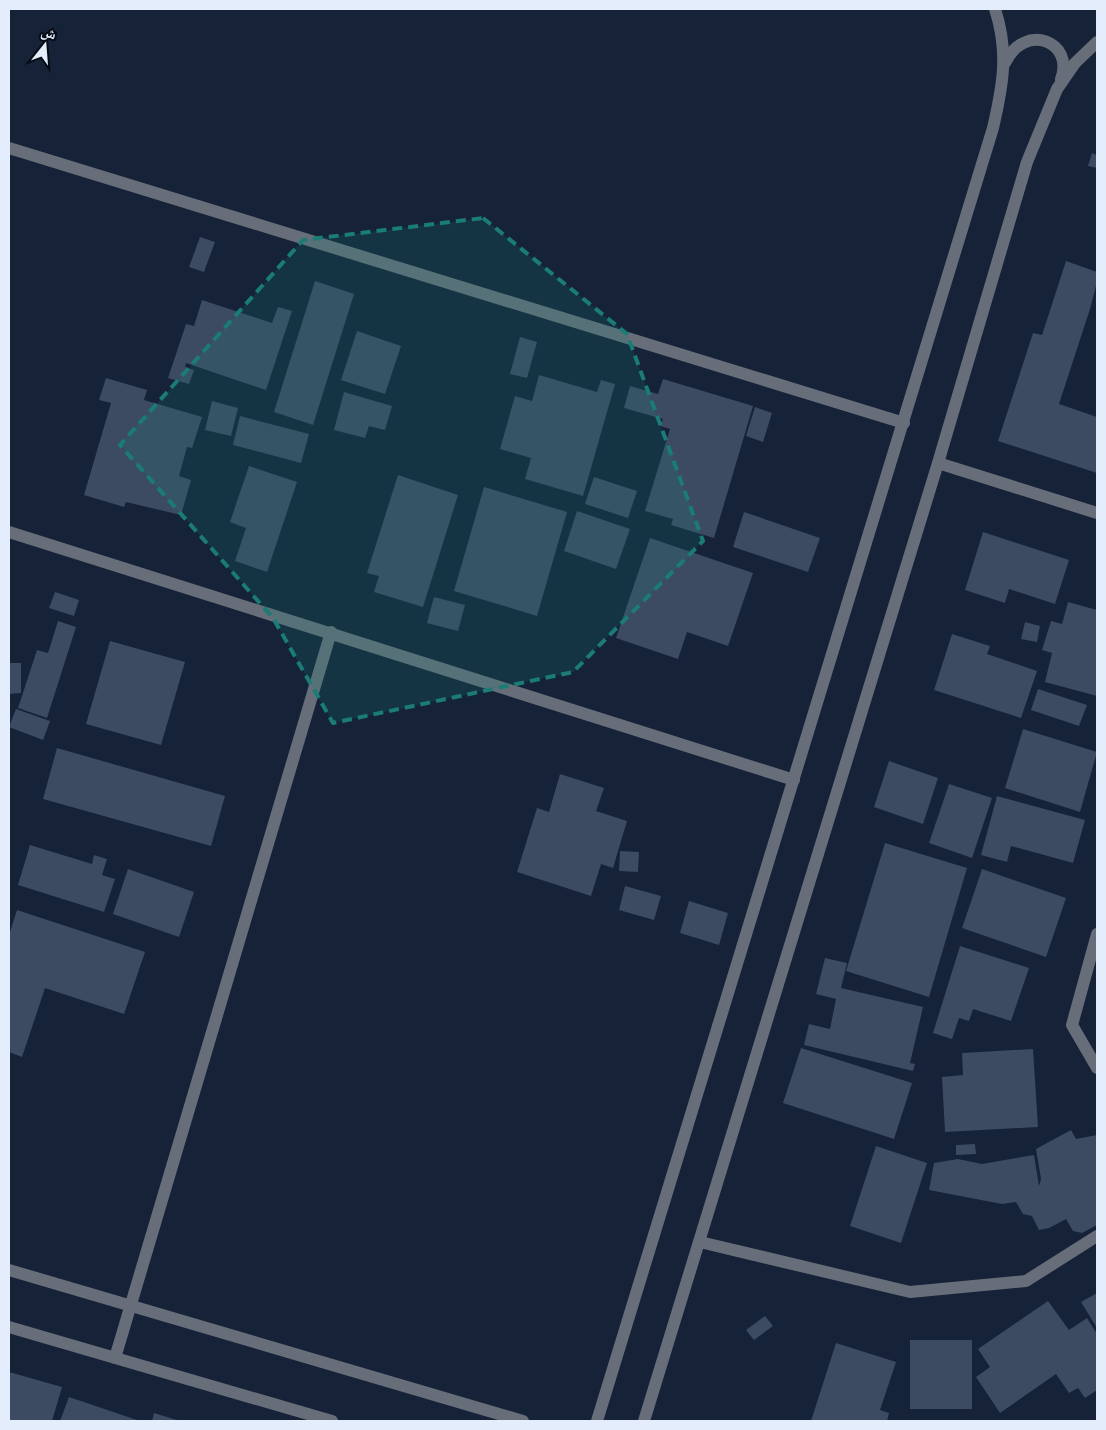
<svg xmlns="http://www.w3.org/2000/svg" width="1106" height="1430" font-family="'Exo 2','Noto Naskh Arabic',sans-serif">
	<rect width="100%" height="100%" fill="#152237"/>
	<!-- building -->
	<g fill="#3c4a62">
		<path d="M 1092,153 L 1097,155 L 1097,168 L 1088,166 Z"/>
		<path d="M 200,237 L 215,242 L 204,272 L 189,267 Z"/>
		<path d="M 1066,261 L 1097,272 L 1097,282 L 1090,309 L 1059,404 L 1097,417 L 1097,473 L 998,441 L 1033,333 L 1042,335 Z"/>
		<path d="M 315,281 L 354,294 L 313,425 L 274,412 Z"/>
		<path d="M 202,300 L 272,323 L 278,307 L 292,311 L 266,390 L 186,363 L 185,367 L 194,370 L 189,384 L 168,378 L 186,324 L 194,326 Z"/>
		<path d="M 357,331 L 401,346 L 385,394 L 341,380 Z"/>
		<path d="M 520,337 L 537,342 L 527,378 L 510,374 Z"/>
		<path d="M 539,375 L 597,392 L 601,380 L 615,384 L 583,496 L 525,479 L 531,458 L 500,449 L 515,396 L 532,401 Z"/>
		<path d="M 106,378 L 147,390 L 144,400 L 202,417 L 192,448 L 187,447 L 179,476 L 191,480 L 181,515 L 126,502 L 124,507 L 84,495 L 111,403 L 99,400 Z"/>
		<path d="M 663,379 L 753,406 L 714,538 L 671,525 L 673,519 L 645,511 L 670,429 L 660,426 L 663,419 L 624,408 L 630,386 L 658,394 Z"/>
		<path d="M 344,392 L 392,406 L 385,430 L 369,426 L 365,438 L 334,430 Z"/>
		<path d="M 212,401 L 238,408 L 231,436 L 205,430 Z"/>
		<path d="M 755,407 L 772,413 L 763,442 L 746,436 Z"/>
		<path d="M 240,416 L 309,434 L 301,463 L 233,445 Z"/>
		<path d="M 249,466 L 297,482 L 267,572 L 235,561 L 246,528 L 230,522 Z"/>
		<path d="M 398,475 L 458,495 L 423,607 L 374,592 L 379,576 L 367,573 Z"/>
		<path d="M 594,477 L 637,491 L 628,518 L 585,504 Z"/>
		<path d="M 484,487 L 567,512 L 537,616 L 454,591 Z"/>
		<path d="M 577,511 L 630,529 L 616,569 L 564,551 Z"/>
		<path d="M 744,512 L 820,538 L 808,572 L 733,547 Z"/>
		<path d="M 983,532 L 1069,560 L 1055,604 L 1009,589 L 1005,603 L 965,590 Z"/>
		<path d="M 650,538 L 753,573 L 728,646 L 687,632 L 678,659 L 616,638 Z"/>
		<path d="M 55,592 L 79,600 L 74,616 L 49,608 Z"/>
		<path d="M 434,597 L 465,605 L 458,631 L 427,623 Z"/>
		<path d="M 1068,602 L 1097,610 L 1097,696 L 1045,682 L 1052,653 L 1042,650 L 1051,621 L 1062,624 Z"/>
		<path d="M 58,621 L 76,627 L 47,718 L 18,708 L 37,650 L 48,653 Z"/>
		<path d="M 1025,622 L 1040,626 L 1037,642 L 1021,639 Z"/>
		<path d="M 952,634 L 990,646 L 987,654 L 1037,671 L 1021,718 L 934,690 Z"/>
		<path d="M 110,641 L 185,662 L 161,745 L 86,724 Z"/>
		<path d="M 9,663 L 21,663 L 21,693 L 9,694 Z"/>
		<path d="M 1038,689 L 1087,705 L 1079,726 L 1031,710 Z"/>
		<path d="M 16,709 L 50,721 L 43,740 L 9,727 Z"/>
		<path d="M 1023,729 L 1097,752 L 1080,812 L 1005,788 Z"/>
		<path d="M 57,748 L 225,796 L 211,846 L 43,799 Z"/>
		<path d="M 889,761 L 938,778 L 923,824 L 874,807 Z"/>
		<path d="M 560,774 L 604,788 L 596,811 L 627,821 L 613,868 L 601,864 L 591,896 L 517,872 L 537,808 L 549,812 Z"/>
		<path d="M 949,784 L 992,798 L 972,858 L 929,843 Z"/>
		<path d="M 997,796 L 1085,820 L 1073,863 L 1011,846 L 1007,862 L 981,855 Z"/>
		<path d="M 885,843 L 967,868 L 929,997 L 846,971 Z"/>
		<path d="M 30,845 L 92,864 L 94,855 L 107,859 L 102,875 L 115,879 L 104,912 L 18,885 Z"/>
		<path d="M 620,851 L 639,852 L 638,872 L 619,871 Z"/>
		<path d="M 128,869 L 194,892 L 179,937 L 113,914 Z"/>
		<path d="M 982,869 L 1066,898 L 1046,957 L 962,928 Z"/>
		<path d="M 625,886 L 661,896 L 654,920 L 619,910 Z"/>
		<path d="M 689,901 L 728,913 L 719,945 L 680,933 Z"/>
		<path d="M 17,910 L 145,952 L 124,1014 L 45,988 L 22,1057 L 9,1052 L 9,935 Z"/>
		<path d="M 960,946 L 1029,968 L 1011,1021 L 973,1009 L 969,1021 L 959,1018 L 952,1039 L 933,1033 Z"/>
		<path d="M 825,958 L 847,963 L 841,988 L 923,1007 L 910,1063 L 915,1064 L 913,1071 L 804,1045 L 809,1024 L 830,1029 L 836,999 L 816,994 Z"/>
		<path d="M 801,1048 L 912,1083 L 894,1139 L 783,1103 Z"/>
		<path d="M 1033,1049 L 1038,1127 L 945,1132 L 942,1077 L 963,1075 L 962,1053 Z"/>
		<path d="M 1071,1130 L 1076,1139 L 1097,1135 L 1097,1225 L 1082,1233 L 1073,1231 L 1066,1219 L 1049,1228 L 1039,1230 L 1032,1216 L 1023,1214 L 1016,1202 L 1002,1204 L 929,1190 L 934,1163 L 958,1159 L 982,1164 L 1034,1155 L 1039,1186 L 1041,1179 L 1036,1149 Z"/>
		<path d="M 975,1144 L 976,1154 L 956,1155 L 956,1145 Z"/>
		<path d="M 876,1146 L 927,1163 L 901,1243 L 850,1226 Z"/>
		<path d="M 1097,1293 L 1097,1328 L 1081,1302 Z"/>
		<path d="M 1048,1301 L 1069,1330 L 1087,1318 L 1097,1334 L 1097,1390 L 1085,1398 L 1078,1388 L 1069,1393 L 1056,1374 L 1000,1413 L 976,1377 L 990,1367 L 978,1349 Z"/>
		<path d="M 765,1316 L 773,1326 L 754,1340 L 746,1330 Z"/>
		<rect x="910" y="1340" width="62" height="69"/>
		<path d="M 836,1343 L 896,1362 L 880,1410 L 889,1413 L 887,1421 L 811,1421 Z"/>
		<path d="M 9,1372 L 62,1387 L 52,1421 L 9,1421 Z"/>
		<path d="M 69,1397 L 140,1421 L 60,1421 Z"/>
		<path d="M 154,1413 L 180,1421 L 152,1421 Z"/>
	</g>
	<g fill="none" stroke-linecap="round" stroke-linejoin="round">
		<!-- minor -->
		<g stroke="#676e7a" stroke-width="12">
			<path d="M 1005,63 C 1025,21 1075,42 1061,79"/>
			<path d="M 9,148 L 904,423"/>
			<path d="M 938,463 L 1097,513"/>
			<path d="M 9,532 L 794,780"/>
			<path d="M 1097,934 L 1072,1025 L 1097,1068"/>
			<path d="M 700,1242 L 910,1292 L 1026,1281 L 1097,1236"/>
			<path d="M 9,1270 L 523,1421"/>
			<path d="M 9,1327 L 332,1421"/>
			<path d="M 115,1358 L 331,632"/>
			<path d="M 597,1421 L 993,128 C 1003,85 1009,52 995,9"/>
			<path d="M 644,1421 L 938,463 L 1027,162 L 1057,89 L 1075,63 L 1097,42"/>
		</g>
	</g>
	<!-- marked area -->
	<path fill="#1a7c75" fill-opacity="0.2" stroke="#1a7c75" stroke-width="4" stroke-dasharray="10 6" stroke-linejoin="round" d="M 483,218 L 627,334 L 703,541 L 573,672 L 333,723 L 273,618 L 120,445 L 303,240 Z"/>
	<!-- border -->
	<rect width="1106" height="1430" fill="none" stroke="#e4edfb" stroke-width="20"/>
	<!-- north arrow -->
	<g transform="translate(45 45) rotate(17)" stroke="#060c15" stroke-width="4" paint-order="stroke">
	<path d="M0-4L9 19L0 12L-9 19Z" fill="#e4edfb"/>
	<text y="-8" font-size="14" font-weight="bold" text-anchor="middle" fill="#e4edfb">ش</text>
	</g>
</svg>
